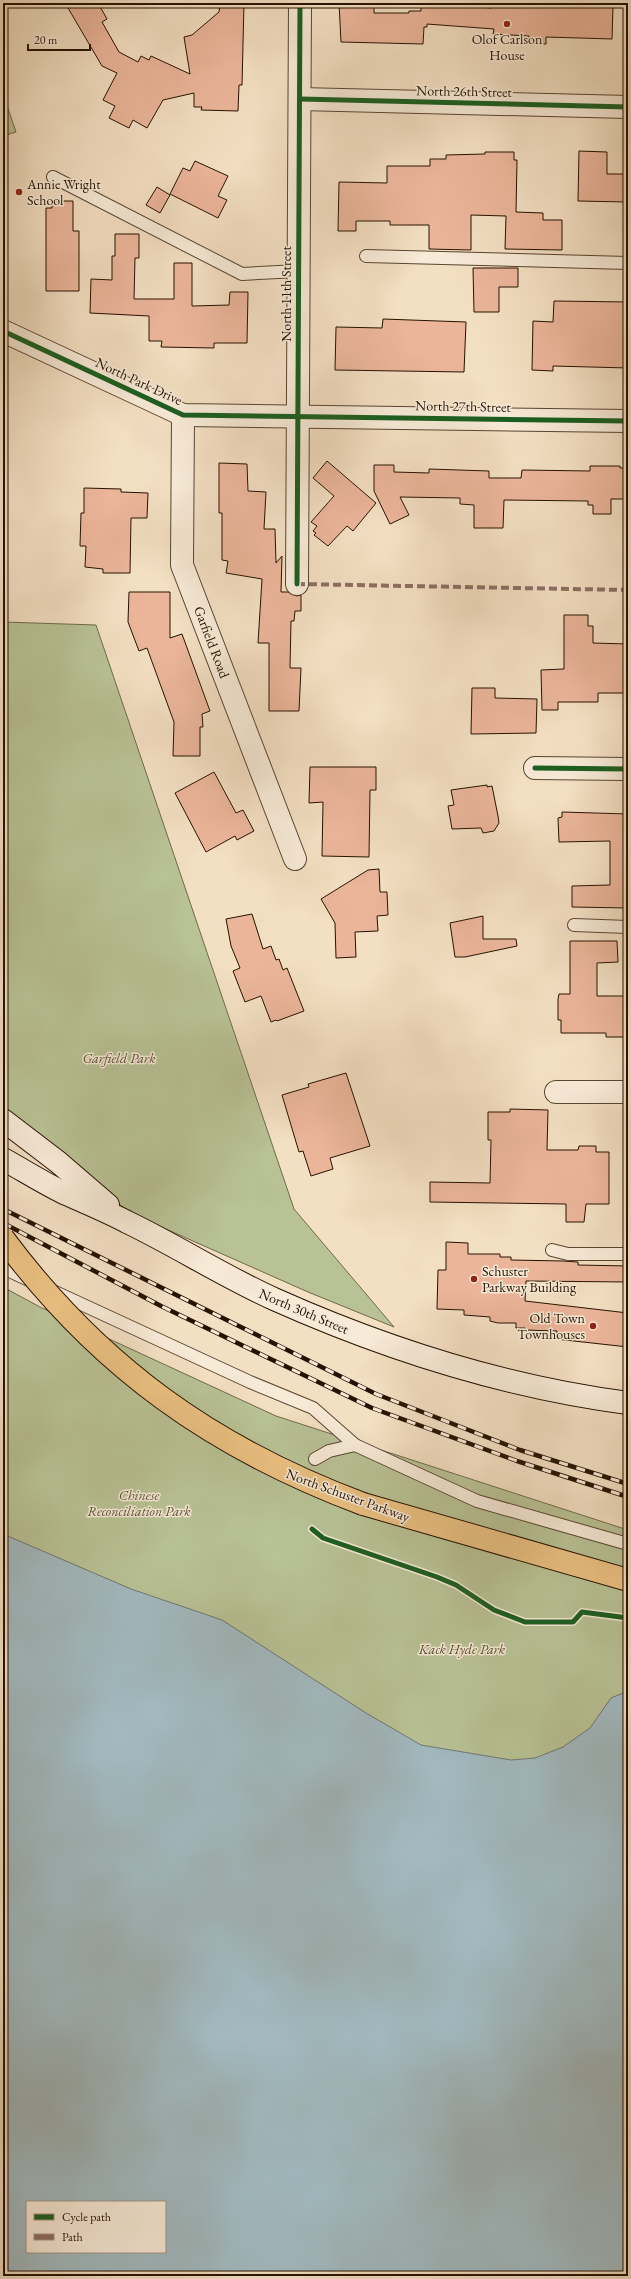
<svg xmlns="http://www.w3.org/2000/svg" width="631" height="2279" font-family="'EB Garamond',serif">
	<rect width="100%" height="100%" fill="#f3dfc2"/>
	<filter id="stains"><feTurbulence type="fractalNoise" baseFrequency=".005" numOctaves="4"/><feColorMatrix values="0 0 0 0 .2 0 0 0 0 .09 0 0 0 0 .02 0 0 0 .5 -.17"/></filter>
	<radialGradient id="worn" r=".72"><stop offset=".6" stop-color="#630" stop-opacity="0"/><stop offset="1" stop-color="#630" stop-opacity=".3"/></radialGradient>
	<!-- green -->
	<g fill="#b8c295" stroke="#6f6a4a">
		<path d="M 3,94 L 16,132 L 3,136 Z"/>
		<path d="M 3,622 L 96,625 L 294,1209 L 394,1327 L 308,1292 L 132,1214 L 3,1115 Z"/>
		<path d="M 3,1287 L 40,1307 L 276,1416 L 628,1530 L 628,1905 L 3,1590 Z"/>
	</g>
	<!-- water -->
	<path fill="#a1b9bf" stroke="#707673" fill-rule="evenodd" d="M 3,1534 L 131,1589 L 222,1620 L 366,1713 L 421,1745 L 511,1760 L 535,1758 L 563,1747 L 590,1728 L 611,1698 L 628,1691 L 628,2276 L 3,2276 ZM 27,2202 L 165,2202 L 165,2252 L 27,2252 Z"/>
	<!-- building -->
	<g fill="#ebb59a" stroke="#261200">
		<path d="M 77,3 L 98,3 L 107,19 L 102,22 L 119,52 L 138,62 L 141,56 L 149,60 L 151,56 L 190,74 L 184,37 L 192,35 L 219,12 L 220,3 L 244,3 L 242,85 L 239,85 L 238,111 L 201,110 L 202,107 L 194,107 L 194,93 L 163,100 L 147,128 L 133,120 L 129,128 L 109,118 L 115,106 L 103,100 L 117,73 L 102,66 L 68,8 Z"/>
		<path d="M 339,3 L 374,3 L 374,13 L 409,13 L 409,11 L 421,11 L 421,3 L 492,8 L 494,3 L 603,3 L 603,6 L 613,6 L 612,39 L 546,37 L 546,44 L 529,44 L 529,36 L 493,34 L 494,29 L 427,24 L 427,27 L 424,27 L 423,44 L 341,42 Z"/>
		<path d="M 579,151 L 607,152 L 607,174 L 628,174 L 628,202 L 578,201 Z"/>
		<path d="M 485,152 L 514,152 L 514,160 L 517,160 L 516,212 L 543,213 L 543,220 L 562,220 L 562,250 L 505,249 L 506,216 L 471,215 L 471,250 L 429,249 L 429,225 L 390,225 L 390,221 L 356,221 L 356,231 L 338,231 L 339,182 L 387,183 L 387,166 L 430,166 L 430,159 L 446,159 L 446,155 L 485,154 Z"/>
		<path d="M 195,161 L 228,176 L 218,196 L 227,200 L 218,218 L 170,194 L 183,168 L 190,171 Z"/>
		<path d="M 157,187 L 170,195 L 160,213 L 146,205 Z"/>
		<path d="M 52,201 L 73,201 L 73,231 L 79,231 L 79,291 L 46,291 L 46,208 L 52,208 Z"/>
		<path d="M 115,234 L 139,234 L 139,258 L 135,258 L 134,299 L 174,299 L 174,263 L 192,263 L 192,306 L 229,305 L 230,292 L 248,292 L 247,343 L 214,343 L 214,348 L 161,347 L 162,341 L 149,341 L 149,316 L 90,313 L 91,279 L 112,280 L 112,256 L 115,256 Z"/>
		<path d="M 473,268 L 518,268 L 518,287 L 499,287 L 499,312 L 474,312 Z"/>
		<path d="M 554,301 L 628,302 L 628,368 L 553,366 L 553,371 L 532,370 L 533,321 L 553,322 Z"/>
		<path d="M 383,319 L 466,322 L 464,372 L 335,370 L 336,327 L 382,328 Z"/>
		<path d="M 327,461 L 376,503 L 353,531 L 347,526 L 328,546 L 314,535 L 316,533 L 313,531 L 317,526 L 311,522 L 334,496 L 313,478 Z"/>
		<path d="M 219,463 L 247,464 L 248,491 L 266,492 L 264,529 L 275,529 L 276,563 L 282,556 L 281,592 L 288,592 L 297,596 L 301,595 L 301,611 L 295,611 L 294,621 L 291,621 L 290,668 L 301,668 L 299,711 L 269,711 L 269,643 L 258,643 L 262,579 L 226,573 L 228,561 L 222,560 L 222,513 L 219,513 Z"/>
		<path d="M 374,465 L 394,465 L 394,472 L 429,473 L 429,469 L 489,471 L 489,478 L 521,478 L 522,470 L 590,471 L 590,466 L 620,466 L 620,468 L 628,468 L 628,499 L 611,499 L 611,514 L 593,514 L 593,505 L 588,505 L 588,501 L 504,500 L 503,528 L 474,528 L 474,505 L 460,504 L 460,498 L 400,497 L 409,515 L 390,524 L 374,491 Z"/>
		<path d="M 84,488 L 121,489 L 121,492 L 148,493 L 147,518 L 131,518 L 130,573 L 103,573 L 103,569 L 85,567 L 86,546 L 80,546 L 81,513 L 84,513 Z"/>
		<path d="M 129,592 L 170,592 L 170,638 L 182,634 L 210,711 L 202,714 L 203,727 L 200,727 L 200,756 L 173,756 L 174,722 L 147,648 L 139,651 L 128,622 Z"/>
		<path d="M 564,615 L 588,615 L 588,626 L 593,626 L 593,643 L 628,644 L 628,693 L 598,693 L 598,702 L 558,702 L 558,710 L 542,710 L 541,670 L 564,669 Z"/>
		<path d="M 472,688 L 495,688 L 495,698 L 537,699 L 536,733 L 471,734 Z"/>
		<path d="M 310,767 L 376,767 L 376,790 L 370,790 L 369,857 L 322,856 L 323,802 L 309,803 Z"/>
		<path d="M 214,772 L 236,813 L 243,810 L 254,831 L 237,840 L 235,836 L 206,852 L 175,793 Z"/>
		<path d="M 487,785 L 487,787 L 492,786 L 498,816 L 499,823 L 494,831 L 483,833 L 481,828 L 452,829 L 448,806 L 454,805 L 451,790 Z"/>
		<path d="M 562,812 L 628,814 L 628,908 L 572,907 L 572,886 L 610,885 L 610,841 L 559,842 L 558,818 L 562,817 Z"/>
		<path d="M 379,869 L 380,892 L 387,892 L 388,915 L 377,916 L 378,931 L 355,932 L 356,957 L 336,958 L 335,923 L 321,899 L 368,870 Z"/>
		<path d="M 252,914 L 263,949 L 271,946 L 276,960 L 279,959 L 283,970 L 287,968 L 304,1011 L 277,1021 L 276,1020 L 271,1022 L 261,996 L 245,1002 L 233,971 L 240,968 L 231,946 L 226,919 Z"/>
		<path d="M 483,916 L 483,939 L 516,939 L 517,946 L 465,957 L 455,957 L 450,923 Z"/>
		<path d="M 570,941 L 617,941 L 618,962 L 597,963 L 597,996 L 628,996 L 628,1037 L 606,1037 L 606,1033 L 561,1033 L 561,1020 L 558,1020 L 558,999 L 559,994 L 570,994 Z"/>
		<path d="M 346,1073 L 370,1146 L 330,1158 L 333,1169 L 311,1176 L 303,1151 L 299,1152 L 282,1095 L 309,1087 L 308,1084 Z"/>
		<path d="M 510,1109 L 548,1110 L 547,1150 L 578,1150 L 579,1146 L 596,1146 L 596,1152 L 609,1152 L 609,1204 L 586,1204 L 584,1222 L 566,1222 L 566,1204 L 430,1202 L 430,1182 L 490,1183 L 491,1140 L 488,1140 L 488,1112 L 510,1112 Z"/>
		<path d="M 446,1242 L 468,1243 L 468,1254 L 500,1254 L 500,1257 L 511,1257 L 511,1260 L 563,1261 L 578,1262 L 578,1265 L 628,1266 L 628,1282 L 526,1281 L 525,1301 L 628,1313 L 628,1347 L 556,1339 L 557,1331 L 525,1330 L 525,1328 L 516,1328 L 516,1323 L 498,1323 L 490,1321 L 490,1317 L 464,1315 L 464,1310 L 437,1309 L 438,1270 L 446,1270 Z"/>
	</g>
	<g fill="none" stroke-linecap="round" stroke-linejoin="round">
		<defs>
			<g id="service">
				<path d="M 53,177 L 242,274 L 298,271"/>
				<path d="M 366,256 L 628,263"/>
				<path d="M 574,925 L 628,927"/>
				<path d="M 552,1250 L 568,1254 L 628,1254"/>
				<path d="M 3,1268 L 33,1282"/>
				<path d="M 53,1291 L 250,1382 L 313,1408 L 355,1445"/>
				<path d="M 315,1459 L 329,1451 L 355,1445 L 477,1501 L 628,1544"/>
			</g>
			<g id="minor">
				<path d="M 300,99 L 628,107"/>
				<path d="M 3,331 L 183,415 L 628,421"/>
				<path d="M 183,415 L 182,565 L 295,859"/>
				<path d="M 297,584 L 300,3"/>
				<path d="M 535,768 L 628,769"/>
				<path d="M 556,1092 L 628,1092"/>
			</g>
			<g id="secondary">
				<path d="M 3,1120 L 58,1162 L 108,1205"/>
				<path d="M 3,1159 C 23,1170 42,1182 62,1192 C 84,1202 106,1211 127,1222 C 177,1246 223,1276 274,1299 C 386,1349 506,1387 628,1403"/>
			</g>
			<path id="trunk" d="M 363,1504 L 628,1580"/>
		</defs>
		<!-- service casing -->
		<use href="#service" stroke="#594530" stroke-width="14"/>
		<!-- minor casing -->
		<use href="#minor" stroke="#594530" stroke-width="24"/>
		<!-- secondary casing -->
		<use href="#secondary" stroke="#261200" stroke-width="24"/>
		<!-- trunk casing -->
		<use href="#trunk" stroke="#261200" stroke-width="24"/>
		<!-- service -->
		<use href="#service" stroke="#f7ead7" stroke-width="12"/>
		<!-- minor -->
		<use href="#minor" stroke="#f7ead7" stroke-width="22"/>
		<!-- secondary -->
		<use href="#secondary" stroke="#f7ead7" stroke-width="22"/>
		<!-- trunk -->
		<use href="#trunk" stroke="#eac081" stroke-width="22"/>
		<defs>
			<g id="rail">
				<path d="M 3,1209 L 376,1394 L 520,1450 L 628,1484"/>
				<path d="M 3,1223 L 161,1306 L 372,1408 L 517,1461 L 628,1497"/>
			</g>
		</defs>
		<!-- rail casing -->
		<use href="#rail" stroke="#261200" stroke-width="4.5"/>
		<!-- rail -->
		<use href="#rail" stroke="#f7ead7" stroke-width="3" stroke-dasharray="9" stroke-linecap="butt"/>
		<defs>
			<path id="trunk-bridge" d="M 3,1238 C 99,1367 213,1448 363,1504"/>
		</defs>
		<!-- trunk-bridge casing -->
		<use href="#trunk-bridge" stroke="#261200" stroke-width="24" stroke-linecap="butt"/>
		<!-- trunk-bridge -->
		<use href="#trunk-bridge" stroke="#eac081" stroke-width="22"/>
		<!-- quiet -->
		<path stroke="#8d6e63" stroke-width="4" stroke-dasharray="8 4" stroke-linecap="butt" d="M 297,584 L 628,590"/>
		<defs>
			<g id="cycleway">
				<path d="M 300,99 L 628,107"/>
				<path d="M 3,331 L 183,415 L 628,421"/>
				<path d="M 297,584 L 300,3"/>
				<path d="M 535,768 L 628,769"/>
				<path d="M 312,1529 L 323,1538 L 437,1577 L 456,1585 L 494,1610 L 525,1622 L 573,1622 L 582,1612 L 628,1618"/>
			</g>
		</defs>
		<!-- cycleway casing -->
		<use href="#cycleway" stroke="#f7ead7" stroke-width="8"/>
		<!-- cycleway -->
		<use href="#cycleway" stroke="#1b5e20" stroke-width="5"/>
	</g>
	<!-- markers -->
	<g fill="#8f2418" stroke="#f7ead7" stroke-width="1.5">
		<circle cx="507" cy="24" r="4"/>
		<circle cx="19" cy="192" r="4"/>
		<circle cx="474" cy="1279" r="4"/>
		<circle cx="593" cy="1326" r="4"/>
	</g>
	<g text-anchor="middle" dominant-baseline="central" stroke-width="3" stroke-linejoin="round" paint-order="stroke">
		<!-- poi labels -->
		<g font-size="14" fill="#261200" stroke="#f7ead7" text-anchor="start">
			<text x="507" y="39" text-anchor="middle">Olof Carlson<tspan x="507" dy="16">House</tspan></text>
			<text x="27" y="184">Annie Wright<tspan x="27" dy="16">School</tspan></text>
			<text x="482" y="1271">Schuster<tspan x="482" dy="16">Parkway Building</tspan></text>
			<text x="585" y="1318" text-anchor="end">Old Town<tspan x="585" dy="16">Townhouses</tspan></text>
		</g>
		<!-- street labels -->
		<g font-size="14" fill="#261200" stroke="#f7ead7">
			<text transform="translate(464 91) rotate(1)">North 26th Street</text>
			<text transform="translate(286 294) rotate(-90)">North 11th Street</text>
			<text transform="translate(139 381) rotate(25)">North Park Drive</text>
			<text transform="translate(463 406) rotate(1)">North 27th Street</text>
			<text transform="translate(212 642) rotate(69)">Garfield Road</text>
			<text transform="translate(304 1311) rotate(23)">North 30th Street</text>
			<text transform="translate(348 1495) rotate(20)">North Schuster Parkway</text>
		</g>
		<!-- park labels -->
		<g font-size="14" font-style="italic" fill="#595034" stroke="#f7ead7">
			<text x="119" y="1058">Garfield Park</text>
			<text x="139" y="1495">Chinese<tspan x="139" dy="16">Reconciliation Park</tspan></text>
			<text x="462" y="1649">Kack Hyde Park</text>
		</g>
	</g>
	<!-- margin -->
	<rect width="631" height="2279" fill="none" stroke="#f3dfc2" stroke-width="16"/>
	<rect x="4" y="4" width="623" height="2271" fill="none" stroke="#261200" stroke-width="2"/>
	<rect x="8" y="8" width="615" height="2263" fill="none" stroke="#261200"/>
	<!-- legend -->
	<rect x="26" y="2201" width="140" height="52" fill="#f7ead7" stroke="#a39481"/>
	<rect x="34" y="2214" width="20" height="6" fill="#1b5e20" stroke="#a39481"/>
	<text x="62" y="2221" font-size="12" fill="#261200">Cycle path</text>
	<rect x="34" y="2234" width="20" height="6" fill="#8d6e63" stroke="#a39481"/>
	<text x="62" y="2241" font-size="12" fill="#261200">Path</text>
	<!-- scale -->
	<path d="M28 44v6h62v-6" fill="none" stroke="#261200" stroke-width="2"/>
	<text x="34" y="44" font-size="12" fill="#261200" stroke="#f7ead7" stroke-width="3" paint-order="stroke">20 m</text>
	<rect width="100%" height="100%" filter="url(#stains)"/>
	<rect width="100%" height="100%" fill="url(#worn)"/>
</svg>
